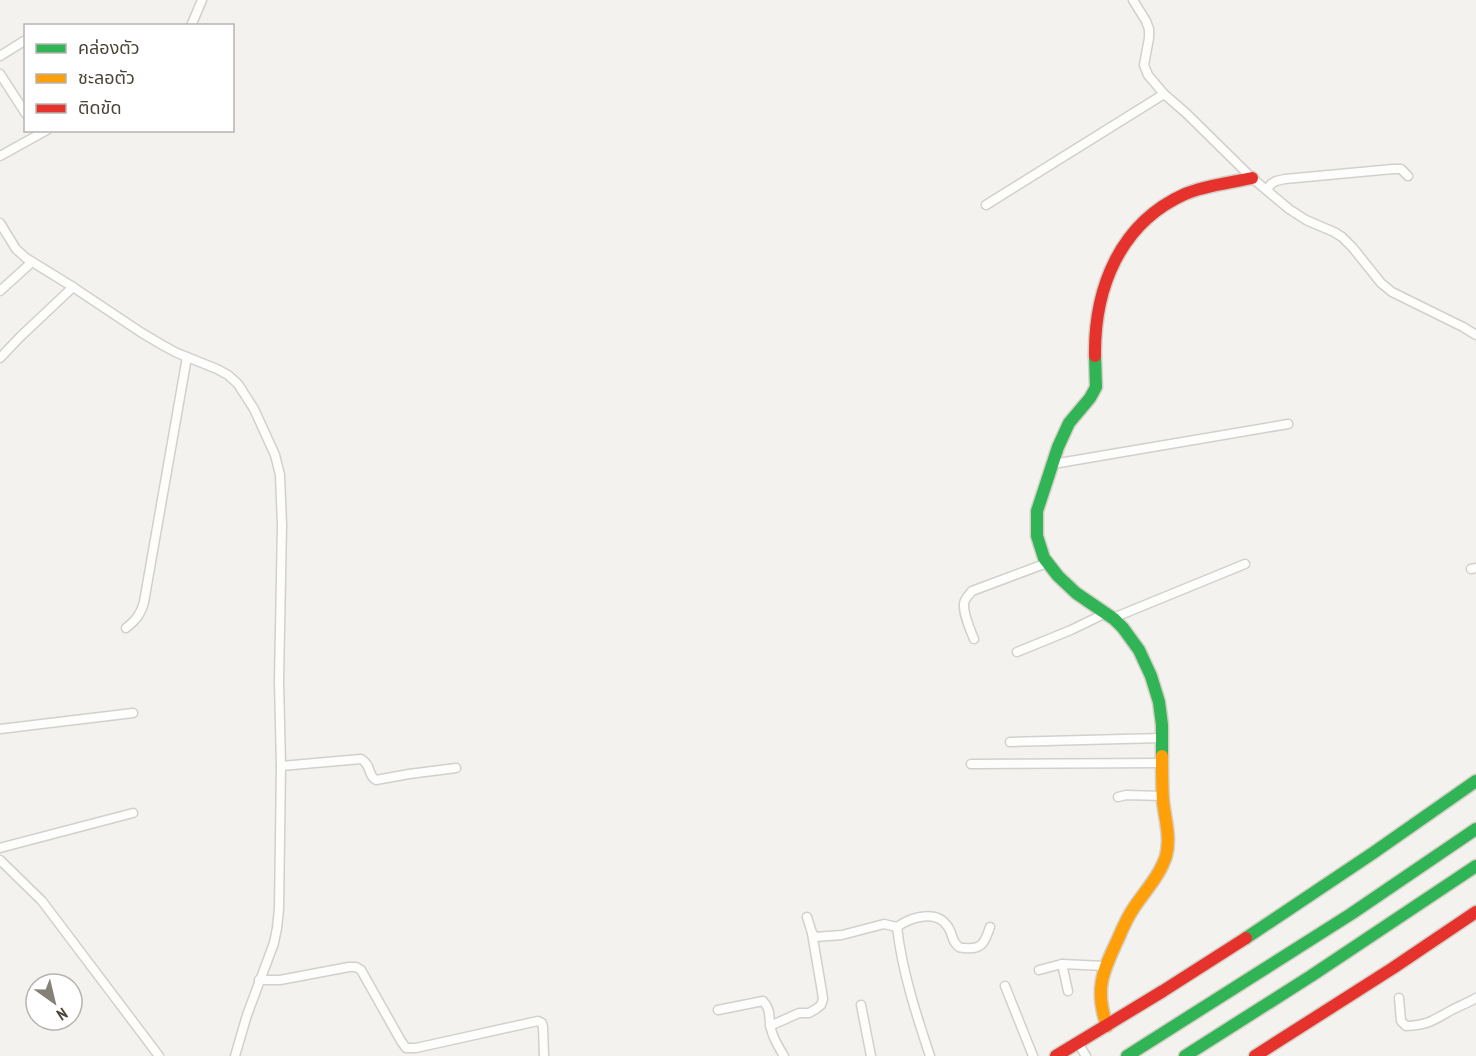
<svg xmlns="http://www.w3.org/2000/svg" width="1476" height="1056" font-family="'PT Sans Narrow','Noto Sans Thai',sans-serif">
	<rect width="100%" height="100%" fill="#f4f2ee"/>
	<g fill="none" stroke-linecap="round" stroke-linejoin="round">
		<defs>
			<g id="street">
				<path d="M 1133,0 L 1146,21 L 1149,29 L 1149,38 L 1144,65 L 1148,75 L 1164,94 L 1186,113 L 1252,178 L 1289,209 L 1306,220 L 1334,232 L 1342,237 L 1353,248 L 1381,283 L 1392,292 L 1463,327 L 1476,335"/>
				<path d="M 191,26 L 202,0"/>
				<path d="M 0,56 L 24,41"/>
				<path d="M 0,74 L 26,114"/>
				<path d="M 0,156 L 47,130"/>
				<path d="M 1267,190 L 1271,184 L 1276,181 L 1285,179 L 1393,169 L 1401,169 L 1408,176"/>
				<path d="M 986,205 L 1164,94"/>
				<path d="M 0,223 L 16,249 L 26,258 L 73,287 L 142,333 L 164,346 L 177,353 L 217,369 L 228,375 L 238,384 L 254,409 L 275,455 L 280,475 L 282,525 L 279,681 L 281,766 L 279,909 L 277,928 L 274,943 L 247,1015 L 235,1056"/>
				<path d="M 0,291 L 32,262"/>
				<path d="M 0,358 L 20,337 L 73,287"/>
				<path d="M 1053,464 L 1288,424"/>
				<path d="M 1471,569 L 1476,568"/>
				<path d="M 1113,618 L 1245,564"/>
				<path d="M 126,628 C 136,620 141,614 144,602 L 187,357"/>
				<path d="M 974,639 C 970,629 963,614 964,604 C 964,599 969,595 972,591 L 1047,563"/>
				<path d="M 1017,652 L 1071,630 L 1106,613"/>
				<path d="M 0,729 L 133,713"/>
				<path d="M 1010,742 L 1162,738"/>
				<path d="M 971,764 L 1162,763"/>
				<path d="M 281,766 L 361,759 C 372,765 367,775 376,780 L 409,774 L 456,768"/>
				<path d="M 1118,797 L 1126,795 L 1163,796"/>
				<path d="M 0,848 L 133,813"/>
				<path d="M 0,860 L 42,901 L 159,1056"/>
				<path d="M 807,917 L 812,933 L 815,937 L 842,935 L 884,924 L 897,927"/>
				<path d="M 1062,964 L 1068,991"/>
				<path d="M 1039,970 L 1062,964 L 1105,966"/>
				<path d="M 259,980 L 280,980 L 349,967 L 356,967 L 361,970 L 401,1041 L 406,1048 L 416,1048 L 538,1021 L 542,1023 L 543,1027 L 544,1056"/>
				<path d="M 1005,986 L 1033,1056"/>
				<path d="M 1399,998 L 1401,1021 L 1406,1026 C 1428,1025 1432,1021 1450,1011 C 1459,1006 1468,1003 1476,998"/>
				<path d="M 861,1005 L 871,1056"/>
				<path d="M 718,1010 L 763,1001 C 772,1011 768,1017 771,1029 C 773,1038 779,1048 784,1056"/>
				<path d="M 770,1026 L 799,1013 L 809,1013 L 816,1009 L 821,1005 L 823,999 L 822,992 L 812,933"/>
				<path d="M 1078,1043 L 1086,1056"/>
				<path d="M 930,1056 C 916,1014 902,971 897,927 C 911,917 937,909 948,927 C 952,932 952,940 956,944 C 959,948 961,948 965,948 C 982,950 985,942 990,927"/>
			</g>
			<g id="fast">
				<path d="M 1095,356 L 1096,387 L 1090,398 L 1069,423 L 1058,447 L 1037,511 L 1037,536 L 1044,558 L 1058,576 L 1076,593 L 1114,619 L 1123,628 L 1139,650 L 1151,676 L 1159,702 L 1162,725 L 1162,756"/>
				<path d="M 1246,938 L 1373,853 L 1476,781"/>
				<path d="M 1127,1056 L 1351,914 L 1476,829"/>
				<path d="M 1185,1056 L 1311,976 L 1476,866"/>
			</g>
			<path id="slow" d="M 1107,1026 C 1094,989 1103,971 1118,939 C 1123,927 1128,916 1135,906 C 1146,890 1160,875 1166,856 C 1171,838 1165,819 1163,801 C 1162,786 1162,771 1162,756"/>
			<g id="jam">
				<path d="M 1095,356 C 1094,288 1120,223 1185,194 C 1206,185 1230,183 1252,178"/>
				<path d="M 1056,1056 L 1163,991 L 1246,938"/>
				<path d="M 1255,1056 L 1393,968 L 1476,912"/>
			</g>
		</defs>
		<!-- street casing -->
		<use href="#street" stroke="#d2d0cb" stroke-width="11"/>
		<!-- fast casing -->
		<use href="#fast" stroke="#d3cfc5" stroke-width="15"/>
		<!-- slow casing -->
		<use href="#slow" stroke="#d3cfc5" stroke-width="15"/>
		<!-- jam casing -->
		<use href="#jam" stroke="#d3cfc5" stroke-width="15"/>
		<!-- street -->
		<use href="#street" stroke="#fdfdfc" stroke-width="8"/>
		<!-- fast -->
		<use href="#fast" stroke="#30b455" stroke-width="12"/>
		<!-- slow -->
		<use href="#slow" stroke="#ff9f0a" stroke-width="12"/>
		<!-- jam -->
		<use href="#jam" stroke="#e5322d" stroke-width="12"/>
	</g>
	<!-- legend -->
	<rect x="24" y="24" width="210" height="108" fill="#ffffff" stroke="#b7b4b0" stroke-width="1.5"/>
	<rect x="36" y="44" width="30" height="9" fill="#30b455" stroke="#b7b4b0" stroke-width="1.5"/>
	<text x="78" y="54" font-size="18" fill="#4b4439">คล่องตัว</text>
	<rect x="36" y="74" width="30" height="9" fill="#ff9f0a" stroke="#b7b4b0" stroke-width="1.5"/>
	<text x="78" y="84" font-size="18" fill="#4b4439">ชะลอตัว</text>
	<rect x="36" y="104" width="30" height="9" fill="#e5322d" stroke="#b7b4b0" stroke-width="1.5"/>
	<text x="78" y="114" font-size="18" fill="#4b4439">ติดขัด</text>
	<!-- north arrow -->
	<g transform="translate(54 1002) rotate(146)"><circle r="28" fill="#ffffff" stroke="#b7b4b0" stroke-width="1.5"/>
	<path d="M0-4.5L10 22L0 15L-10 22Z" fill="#868178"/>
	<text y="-9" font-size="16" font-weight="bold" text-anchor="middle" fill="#4b4439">N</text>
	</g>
</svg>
